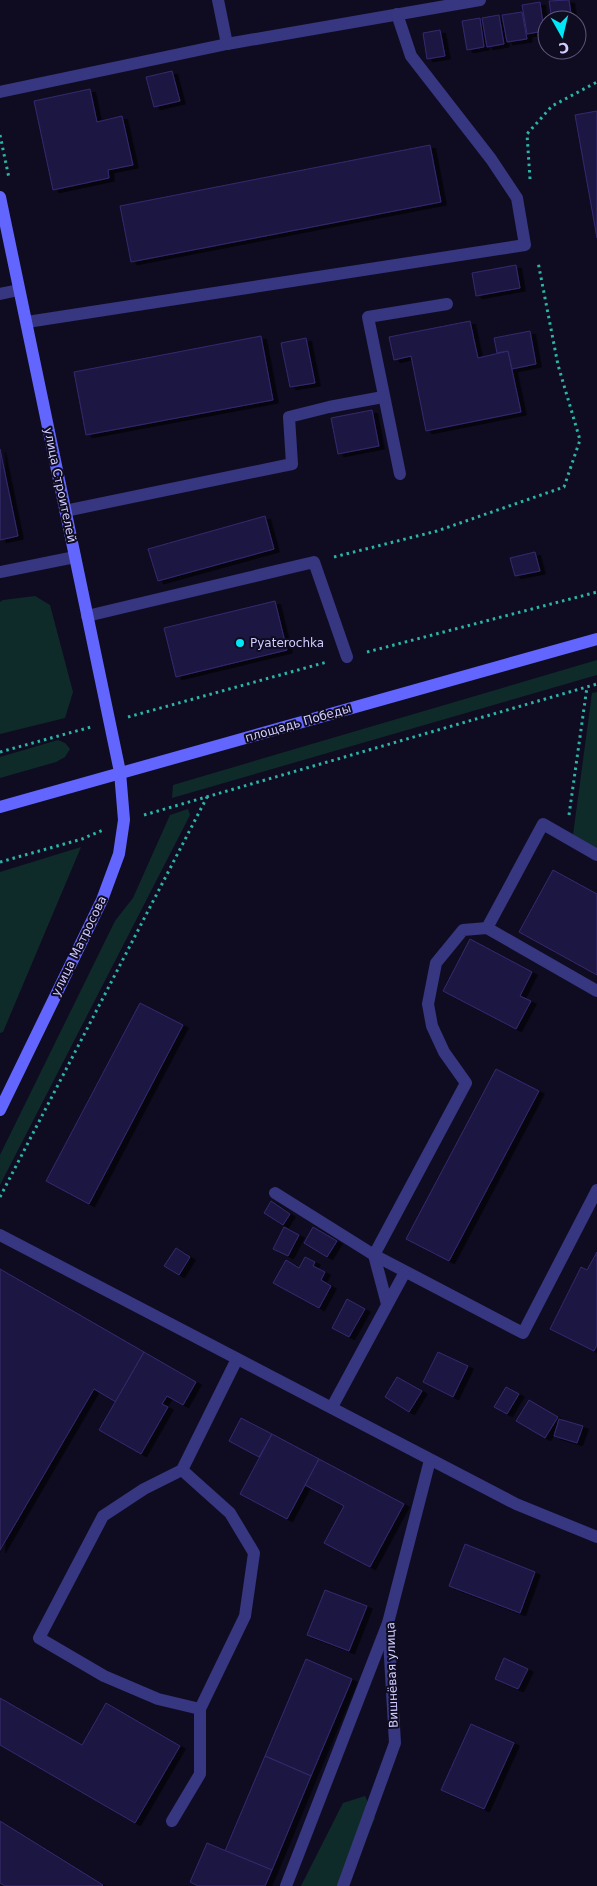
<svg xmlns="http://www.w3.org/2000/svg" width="597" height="1886" font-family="'DejaVu Sans',sans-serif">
	<defs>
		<filter id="shadow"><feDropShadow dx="5.5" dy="3" stdDeviation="0" flood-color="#0009"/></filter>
	</defs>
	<rect width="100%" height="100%" fill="#0f0c21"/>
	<!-- green -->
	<g fill="#0f2b29">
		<path d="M 35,596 L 50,605 L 73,692 L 65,718 L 0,734 L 0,602 L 3,600 Z"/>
		<path d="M 597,660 L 597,675 L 172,798 L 173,785 Z"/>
		<path d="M 597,692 L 597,849 L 573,835 L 592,693 Z"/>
		<path d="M 58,740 L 65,743 L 70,749 L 65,757 L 56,762 L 0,778 L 0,757 Z"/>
		<path d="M 188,809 L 190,815 L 0,1185 L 0,1155 L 115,921 L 133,898 L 170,815 Z"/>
		<path d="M 81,847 L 3,1032 L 0,1033 L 0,872 Z"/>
		<path d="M 365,1796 L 375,1818 L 345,1886 L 301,1886 L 343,1803 Z"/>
	</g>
	<!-- building -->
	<g fill="#1f1842" stroke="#34296f" filter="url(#shadow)">
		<path d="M 569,0 L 572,20 L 552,20 L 549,1 Z"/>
		<path d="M 540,2 L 544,31 L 527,34 L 522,5 Z"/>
		<path d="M 522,12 L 527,39 L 507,42 L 502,15 Z"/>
		<path d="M 499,15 L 504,44 L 487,47 L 482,18 Z"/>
		<path d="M 480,18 L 484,47 L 467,50 L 462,21 Z"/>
		<path d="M 440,30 L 445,56 L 427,59 L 423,33 Z"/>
		<path d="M 172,71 L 180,101 L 154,107 L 146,77 Z"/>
		<path d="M 90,89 L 97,122 L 122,116 L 133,165 L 108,170 L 109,178 L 53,190 L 34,101 Z"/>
		<path d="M 597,111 L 597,238 L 575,115 Z"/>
		<path d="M 430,145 L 441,202 L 131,262 L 120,206 Z"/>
		<path d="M 516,265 L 520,288 L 476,296 L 472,273 Z"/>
		<path d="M 470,321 L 478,358 L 508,351 L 521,412 L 426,431 L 411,356 L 394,360 L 389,337 Z"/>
		<path d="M 530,331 L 536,364 L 512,369 L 508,351 L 497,353 L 494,338 Z"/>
		<path d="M 261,336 L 273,400 L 86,435 L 74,372 Z"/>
		<path d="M 306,338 L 315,383 L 290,387 L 281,343 Z"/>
		<path d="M 372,410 L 379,446 L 338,454 L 331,418 Z"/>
		<path d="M 0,449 L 18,536 L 0,540 Z"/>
		<path d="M 265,516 L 274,549 L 158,581 L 148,549 Z"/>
		<path d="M 535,552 L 540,571 L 515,576 L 510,558 Z"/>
		<path d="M 275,601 L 287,650 L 176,677 L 164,628 Z"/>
		<path d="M 553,870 L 597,894 L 597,975 L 519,932 Z"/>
		<path d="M 470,939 L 532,972 L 520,996 L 531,1001 L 516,1029 L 443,991 Z"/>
		<path d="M 140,1003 L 183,1025 L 89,1204 L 46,1181 Z"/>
		<path d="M 496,1069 L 539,1091 L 449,1261 L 406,1239 Z"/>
		<path d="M 271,1201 L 290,1214 L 283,1225 L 264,1213 Z"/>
		<path d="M 284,1227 L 299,1235 L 288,1256 L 273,1249 Z"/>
		<path d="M 313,1227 L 337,1241 L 327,1257 L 304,1243 Z"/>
		<path d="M 176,1248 L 190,1257 L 179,1275 L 164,1266 Z"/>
		<path d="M 597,1252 L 597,1345 L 594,1351 L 550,1329 L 581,1267 L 587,1270 Z"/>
		<path d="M 305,1257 L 315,1262 L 313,1266 L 325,1272 L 321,1280 L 331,1286 L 319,1308 L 273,1283 L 286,1260 L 299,1268 Z"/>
		<path d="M 0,1269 L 144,1352 L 116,1402 L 94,1389 L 0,1550 Z"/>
		<path d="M 347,1299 L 365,1309 L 349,1337 L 332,1328 Z"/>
		<path d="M 144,1352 L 196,1382 L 183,1405 L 167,1396 L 162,1404 L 168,1407 L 141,1454 L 99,1430 Z"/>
		<path d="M 438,1352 L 468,1366 L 453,1397 L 423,1382 Z"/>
		<path d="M 397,1377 L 422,1391 L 409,1412 L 385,1397 Z"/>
		<path d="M 506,1387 L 519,1394 L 507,1414 L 494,1407 Z"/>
		<path d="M 529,1400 L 558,1417 L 545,1438 L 516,1421 Z"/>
		<path d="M 241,1418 L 272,1434 L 259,1457 L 229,1441 Z"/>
		<path d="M 559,1419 L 583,1426 L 577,1443 L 554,1436 Z"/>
		<path d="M 272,1434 L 319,1459 L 287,1519 L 240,1494 Z"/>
		<path d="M 319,1459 L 404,1504 L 370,1567 L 324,1543 L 344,1506 L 305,1485 Z"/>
		<path d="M 465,1544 L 535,1572 L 520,1613 L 449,1586 Z"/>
		<path d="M 325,1590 L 367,1606 L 349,1651 L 307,1635 Z"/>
		<path d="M 504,1658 L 528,1669 L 518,1689 L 495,1679 Z"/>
		<path d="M 306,1659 L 352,1679 L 311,1776 L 265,1756 Z"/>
		<path d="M 0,1698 L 82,1745 L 106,1703 L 180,1746 L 135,1823 L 0,1745 Z"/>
		<path d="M 471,1724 L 514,1743 L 484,1809 L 441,1790 Z"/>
		<path d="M 265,1756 L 311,1776 L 272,1870 L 225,1851 Z"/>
		<path d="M 0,1821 L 103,1885 L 102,1886 L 5,1886 L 0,1883 Z"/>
		<path d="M 207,1843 L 272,1870 L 265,1886 L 198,1886 L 190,1882 Z"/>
	</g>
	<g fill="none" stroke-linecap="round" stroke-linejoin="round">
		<!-- path -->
		<g stroke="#2ab5a8" stroke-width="3" stroke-dasharray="2.5 4" stroke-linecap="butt">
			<path d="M 0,135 L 9,178"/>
			<path d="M 530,179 L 527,134 L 552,106 L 597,82"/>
			<path d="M 334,557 L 437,531 L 564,487 L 580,440 L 558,365 L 538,262"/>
			<path d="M 367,652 L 597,592"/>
			<path d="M 128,717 L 327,662"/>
			<path d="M 0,752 L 91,727"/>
			<path d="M 144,815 L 597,684"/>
			<path d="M 569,815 L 587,687"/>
			<path d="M 0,862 L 82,839 L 103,830"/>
			<path d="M 0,1197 L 207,797"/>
		</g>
		<!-- lane -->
		<g stroke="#363681" stroke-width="12">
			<path d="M 218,0 L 227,44"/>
			<path d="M 0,92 L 227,44 L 480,0"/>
			<path d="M 0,294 L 19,290"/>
			<path d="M 27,322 L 525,245 L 517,198 L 491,159 L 411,56 L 397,14"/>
			<path d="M 400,474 L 368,317 L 447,304"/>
			<path d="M 65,511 L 292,464 L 289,417 L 329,407 L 383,397"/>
			<path d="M 0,572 L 75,557"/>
			<path d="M 87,616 L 314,562 L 347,657"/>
			<path d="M 597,855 L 543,824 L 487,928 L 597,991"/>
			<path d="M 275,1193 L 374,1255 L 523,1333 L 597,1190"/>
			<path d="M 387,1304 L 374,1255 L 466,1083 L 444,1052 L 432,1026 L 428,1004 L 436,963 L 463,930 L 487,928"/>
			<path d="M 332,1407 L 405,1272"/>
			<path d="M 200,1709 L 158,1699 L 104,1676 L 39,1638 L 103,1516 L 144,1489 L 182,1470 L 237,1359"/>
			<path d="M 172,1821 L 200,1774 L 200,1709 L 245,1616 L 254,1553 L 230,1513 L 182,1470"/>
			<path d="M 286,1886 L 388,1623"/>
		</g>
		<!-- street -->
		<g stroke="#363681" stroke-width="12">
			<path d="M 0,1235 L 516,1504 L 597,1537"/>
			<path d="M 343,1886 L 395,1743 L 388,1623 L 430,1460"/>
		</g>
		<!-- secondary -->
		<g stroke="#6365ff" stroke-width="12">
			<path d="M 0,197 L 120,772 L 124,820 L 119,854 L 102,900 L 0,1110"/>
			<path d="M 0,807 L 597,639"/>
		</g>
	</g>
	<!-- markers -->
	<circle fill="#00e7f7" stroke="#0f0c21" stroke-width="2" cx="240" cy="643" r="5"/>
	<g text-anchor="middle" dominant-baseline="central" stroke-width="4" stroke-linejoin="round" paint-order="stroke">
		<!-- street labels -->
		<g font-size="12" fill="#d0ccff" stroke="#0f0c21">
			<text transform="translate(60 485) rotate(78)">улица Строителей</text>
			<text transform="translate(298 723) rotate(-16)">площадь Победы</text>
			<text transform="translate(79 946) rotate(-64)">улица Матросова</text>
			<text transform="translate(392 1675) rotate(-92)">Вишнёвая улица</text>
		</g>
		<!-- poi labels -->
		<g font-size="12" fill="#d0ccff" stroke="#0f0c21" text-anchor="start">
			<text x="250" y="643">Pyaterochka</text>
		</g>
	</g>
	<!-- north arrow -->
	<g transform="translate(562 35) rotate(172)"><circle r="24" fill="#0f0c21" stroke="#5c597a"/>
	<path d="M0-4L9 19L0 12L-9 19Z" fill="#00e7f7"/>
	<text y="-8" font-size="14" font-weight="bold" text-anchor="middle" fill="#d0ccff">С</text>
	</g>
</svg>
